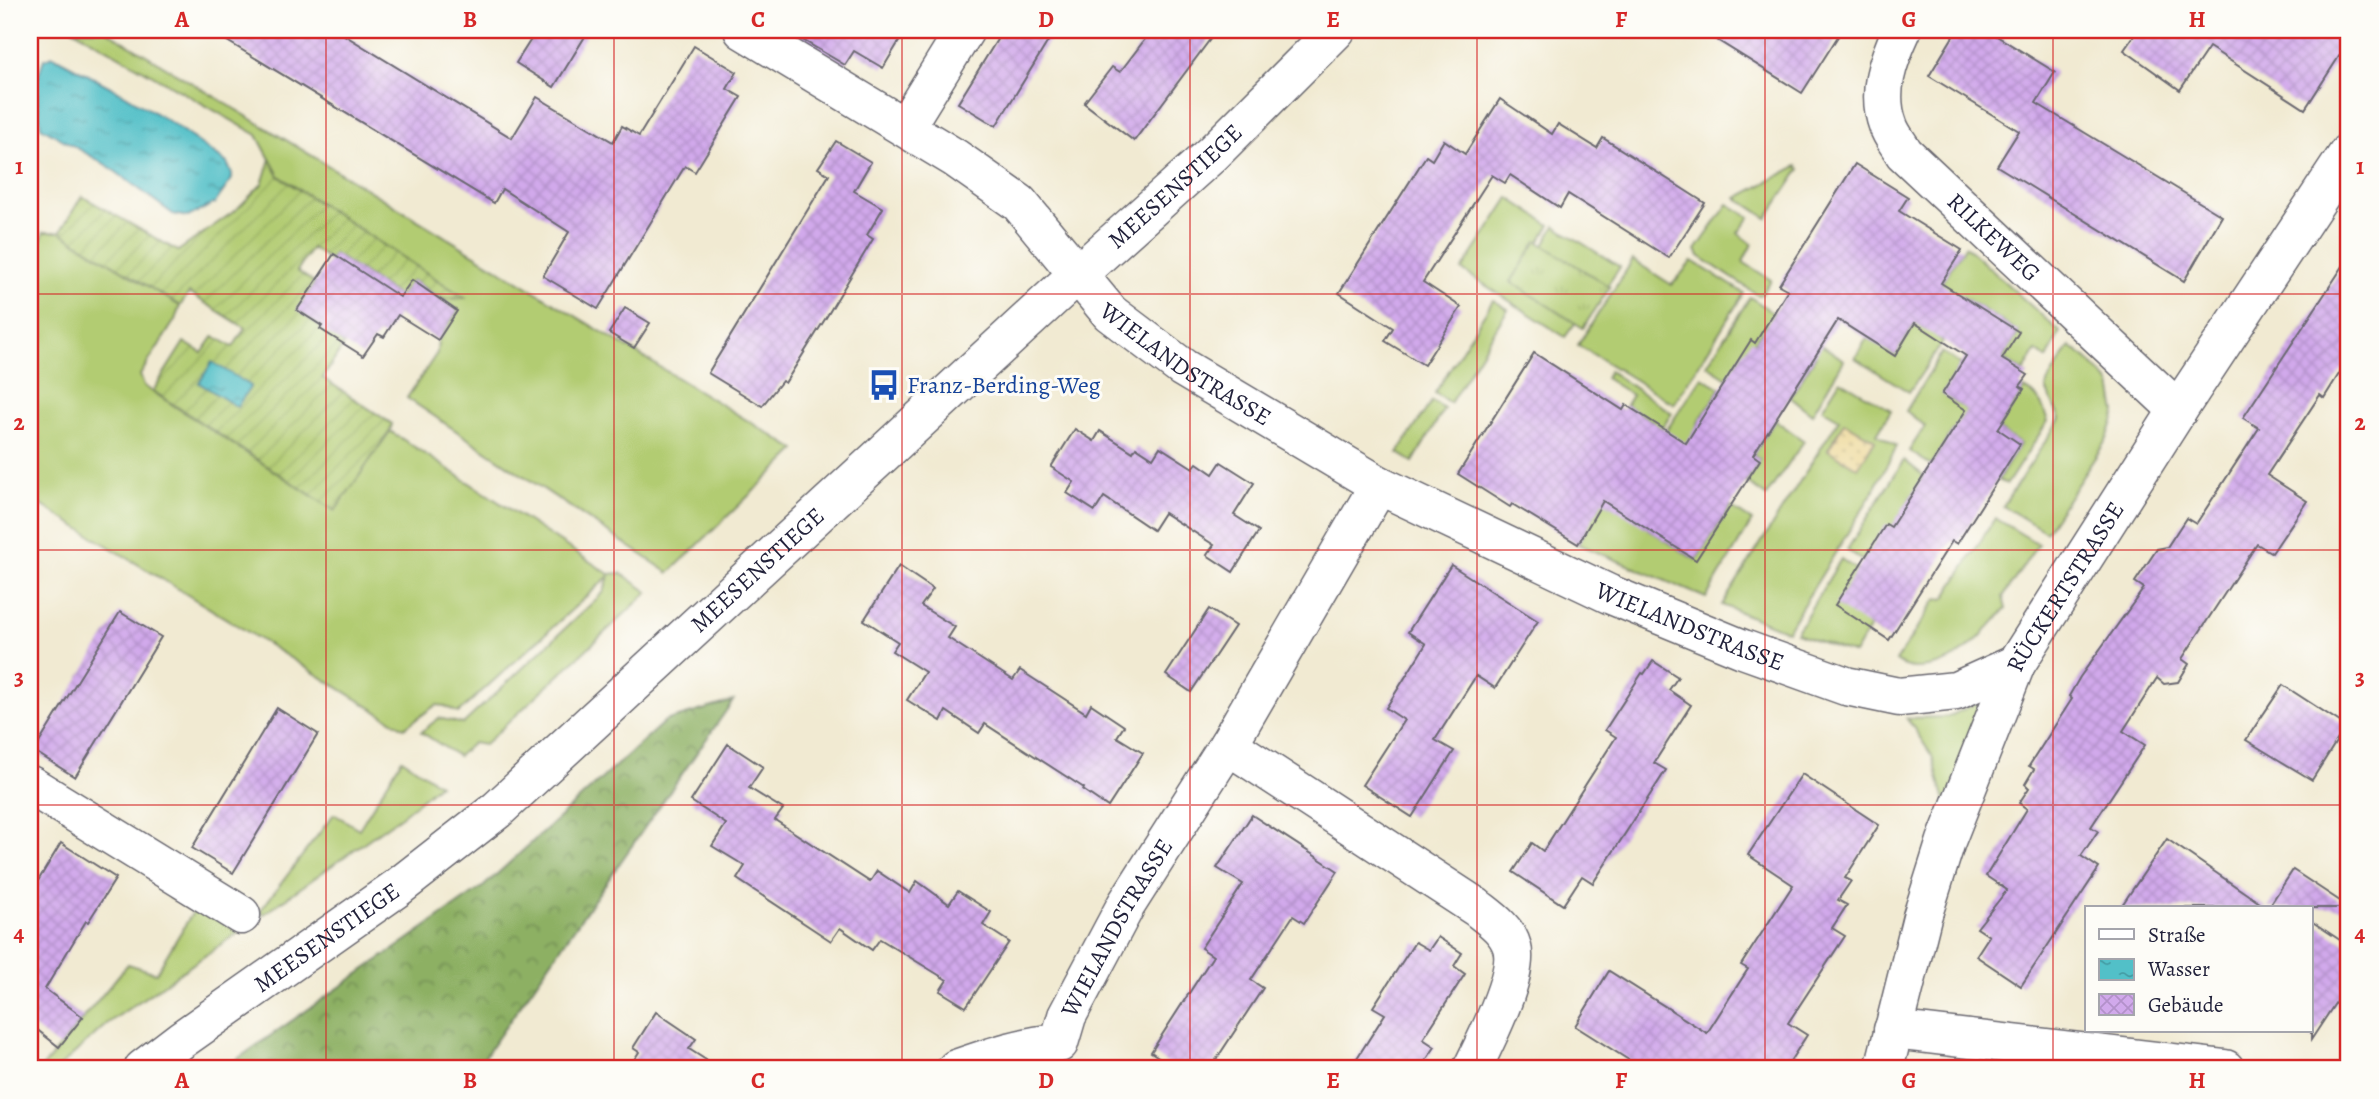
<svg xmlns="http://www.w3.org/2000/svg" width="2379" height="1099" font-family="Alegreya,serif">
	<defs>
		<pattern id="forest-crowns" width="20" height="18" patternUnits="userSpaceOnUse" patternTransform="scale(1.75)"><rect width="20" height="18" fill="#8db064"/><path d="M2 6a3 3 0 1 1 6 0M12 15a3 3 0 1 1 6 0" fill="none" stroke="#738f54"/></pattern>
		<pattern id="sand-dots" width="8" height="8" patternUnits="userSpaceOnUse" patternTransform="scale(1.75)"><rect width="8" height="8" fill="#eeda9e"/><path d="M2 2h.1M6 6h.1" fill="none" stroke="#ccbb89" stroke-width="1.8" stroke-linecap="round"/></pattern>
		<pattern id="park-tufts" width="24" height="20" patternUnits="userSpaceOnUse" patternTransform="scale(1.75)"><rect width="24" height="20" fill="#b2cc72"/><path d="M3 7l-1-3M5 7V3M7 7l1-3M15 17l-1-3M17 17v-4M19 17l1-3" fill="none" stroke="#99af64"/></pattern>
		<pattern id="garden-furrows" width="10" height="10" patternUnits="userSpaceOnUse" patternTransform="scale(1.75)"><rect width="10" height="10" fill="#b2cc72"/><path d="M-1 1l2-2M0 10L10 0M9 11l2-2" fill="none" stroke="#99af64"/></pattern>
		<pattern id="water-ripples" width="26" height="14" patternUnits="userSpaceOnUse" patternTransform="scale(1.75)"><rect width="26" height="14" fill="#52c0c8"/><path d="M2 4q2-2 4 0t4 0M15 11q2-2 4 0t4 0" fill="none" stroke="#449ca4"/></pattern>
		<pattern id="building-cross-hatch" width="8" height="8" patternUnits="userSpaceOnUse" patternTransform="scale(1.75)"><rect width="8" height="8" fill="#d1a9eb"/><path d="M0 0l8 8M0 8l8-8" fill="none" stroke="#b391ca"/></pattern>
	</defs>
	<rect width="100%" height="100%" fill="#fdfcf7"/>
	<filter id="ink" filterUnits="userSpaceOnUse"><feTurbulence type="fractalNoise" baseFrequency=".0143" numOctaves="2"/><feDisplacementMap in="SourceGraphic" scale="14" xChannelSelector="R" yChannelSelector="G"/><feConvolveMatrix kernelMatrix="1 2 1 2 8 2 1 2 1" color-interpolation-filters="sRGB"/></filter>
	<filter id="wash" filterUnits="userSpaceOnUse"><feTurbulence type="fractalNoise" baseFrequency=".00686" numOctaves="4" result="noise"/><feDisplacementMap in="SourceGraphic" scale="28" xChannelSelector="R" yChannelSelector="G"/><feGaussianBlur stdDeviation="1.57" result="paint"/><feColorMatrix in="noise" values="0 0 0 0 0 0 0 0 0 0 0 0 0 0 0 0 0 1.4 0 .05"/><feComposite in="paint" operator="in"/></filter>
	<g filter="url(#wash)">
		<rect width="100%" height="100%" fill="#f1ead2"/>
		<!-- grass -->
		<g fill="#b2cc72" stroke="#6a7756" stroke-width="2">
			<path d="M 74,30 L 105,30 L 796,450 L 669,573 L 407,398 L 437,353 L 438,340 L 458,310 L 442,299 L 463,298 L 279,176 L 257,135 Z"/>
			<path d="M 1797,166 L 1800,169 L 1767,218 L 1737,198 Z"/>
			<path d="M 1509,198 L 1550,225 L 1514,282 L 1576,322 L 1565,337 L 1462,270 Z"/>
			<path d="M 1728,204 L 1750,217 L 1738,233 L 1752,244 L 1743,262 L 1771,280 L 1762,294 L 1758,295 L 1699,256 L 1696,250 Z"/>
			<path d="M 1555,226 L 1620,267 L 1605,289 L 1542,249 Z"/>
			<path d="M 44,232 L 60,232 L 180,306 L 175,320 L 140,375 L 144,386 L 334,510 L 390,431 L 609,574 L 621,573 L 648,592 L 484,745 L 473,743 L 458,756 L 421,732 L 439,718 L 463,724 L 604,592 L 609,576 L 458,713 L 445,706 L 436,705 L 404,728 L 30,498 L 30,268 Z"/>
			<path d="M 1965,246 L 2060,332 L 2047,359 L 2036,351 L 2023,372 L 2003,358 L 2019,332 L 1963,297 L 1937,337 L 1943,342 L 1909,392 L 1855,358 L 1867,338 L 1895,355 Z"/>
			<path d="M 1633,260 L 1672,285 L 1692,261 L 1744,293 L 1674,404 L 1578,345 Z"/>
			<path d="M 1750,297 L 1844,360 L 1812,414 L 1790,397 L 1816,356 L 1767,325 L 1727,378 L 1707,365 Z"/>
			<path d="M 1493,300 L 1508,309 L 1450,403 L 1435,393 Z"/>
			<path d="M 2070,346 L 2088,360 L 2111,384 L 2116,413 L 2107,439 L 2046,532 L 2003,506 L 2060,419 L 2046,389 L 2047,383 Z"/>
			<path d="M 1942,352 L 1961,365 L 1943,394 L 1971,413 L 1954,429 L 1931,465 L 1909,451 L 1925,426 L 1906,411 Z"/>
			<path d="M 1609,371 L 1672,413 L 1648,450 L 1648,529 L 1696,560 L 1730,507 L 1752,521 L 1706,598 L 1578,544 L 1587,529 L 1586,527 L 1653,422 L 1626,405 L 1632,395 L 1605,378 Z"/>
			<path d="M 1702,377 L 1721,388 L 1699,421 L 1683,459 L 1658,443 Z"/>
			<path d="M 1840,380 L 1891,410 L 1877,434 L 1897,446 L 1871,495 L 1787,631 L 1722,605 L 1839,419 L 1822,409 Z"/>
			<path d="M 2024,389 C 2039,395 2043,406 2048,421 L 2007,484 L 1998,480 L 2020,444 L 1998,429 Z"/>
			<path d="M 1432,401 L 1444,409 L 1413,462 L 1398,453 Z"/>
			<path d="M 1775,420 L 1804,441 L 1766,496 L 1746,482 L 1760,460 L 1753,455 Z"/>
			<path d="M 1904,460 L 1924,476 L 1892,528 L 1863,561 L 1847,550 Z"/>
			<path d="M 1995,518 L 2038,544 L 2003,597 L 2006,609 C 1982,634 1964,661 1928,667 C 1916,669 1906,669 1896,661 L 1936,600 L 1945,598 Z"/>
			<path d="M 1841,559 L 1857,570 L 1870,627 L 1854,654 L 1796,633 Z"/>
			<path d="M 1988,697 L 1946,804 L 1932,756 L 1907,718 L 1948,717 Z"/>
			<path d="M 402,759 L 439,784 L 404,814 L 264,914 L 260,911 L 334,814 L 359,829 Z"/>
			<path d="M 172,892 L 239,932 L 108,1023 L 57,1069 L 41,1069 L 128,964 L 156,973 L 193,912 L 169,897 Z"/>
		</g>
		<!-- forest -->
		<path fill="url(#forest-crowns)" stroke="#586950" stroke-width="2" d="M 733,701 L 476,1069 L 223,1069 L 484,886 L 665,721 Z"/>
		<!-- sand -->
		<path fill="url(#sand-dots)" stroke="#887e6c" stroke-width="2" d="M 1844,422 L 1875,440 L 1858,468 L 1828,450 Z"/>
		<!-- park -->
		<path fill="url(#park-tufts)" stroke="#6a7756" stroke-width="2" d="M 1537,241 L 1610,287 L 1583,328 L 1511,282 Z"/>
		<!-- garden -->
		<path fill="url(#garden-furrows)" stroke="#6a7756" stroke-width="2" d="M 270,159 L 279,176 L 302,192 L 465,298 L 442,299 L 412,280 L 400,297 L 334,254 L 330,260 L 312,248 L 297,271 L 315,283 L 298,310 L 344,344 L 323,378 L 392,424 L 390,431 L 335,511 L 153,391 L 184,342 L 202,353 L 214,336 L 233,347 L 245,328 L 189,293 L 180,306 L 60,232 L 82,196 L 178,251 L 236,210 L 262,184 Z"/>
		<!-- water -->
		<g fill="url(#water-ripples)" stroke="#3a7182" stroke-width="2">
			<path d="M 53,56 L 124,94 L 170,122 L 227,163 L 232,174 L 232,179 L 215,203 L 188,217 L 173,214 L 108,166 L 41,127 L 35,85 L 44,59 Z"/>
			<path d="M 212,362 L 251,386 L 237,407 L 199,383 Z"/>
		</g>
		<g id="blocks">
			<!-- building -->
			<g fill="url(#building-cross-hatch)">
				<path d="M 209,30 L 336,30 L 512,138 L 537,97 L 613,142 L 622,126 L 639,136 L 694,46 L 737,72 L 727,89 L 741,97 L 695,172 L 685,166 L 598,309 L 543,276 L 569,232 L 502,189 L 494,203 Z"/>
				<path d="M 537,30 L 589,30 L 554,87 L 516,63 Z"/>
				<path d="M 786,30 L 906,30 L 883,68 L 854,51 L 845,65 Z"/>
				<path d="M 1003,30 L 1055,30 L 996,126 L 958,103 Z"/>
				<path d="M 1152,30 L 1217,30 L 1134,141 L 1084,103 L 1112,67 L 1120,72 Z"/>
				<path d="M 1701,30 L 1842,30 L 1802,93 Z"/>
				<path d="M 1957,30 L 1987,30 L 2055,72 L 2036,103 L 2222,216 L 2184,281 L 1997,166 L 2019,131 L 1929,76 Z"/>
				<path d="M 2138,30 L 2349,30 L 2349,41 L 2305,109 L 2209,47 L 2180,90 L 2124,50 Z"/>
				<path d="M 1500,99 L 1552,134 L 1558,124 L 1597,148 L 1603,138 L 1705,203 L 1669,258 L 1568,194 L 1560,208 L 1510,175 L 1505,183 L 1492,175 L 1423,282 L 1461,307 L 1424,365 L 1385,341 L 1393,328 L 1339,293 L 1426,156 L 1432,160 L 1444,140 L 1465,154 Z"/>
				<path d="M 836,141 L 871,162 L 854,191 L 883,208 L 867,235 L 873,239 L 827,316 L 785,383 L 782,381 L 762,406 L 708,373 L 829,175 L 818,168 Z"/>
				<path d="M 1855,164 L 1908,197 L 1899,211 L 1962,250 L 1941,283 L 2019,332 L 2002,359 L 2028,375 L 2020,386 L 2024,389 L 1998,429 L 2020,444 L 1957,544 L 1952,541 L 1889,640 L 1835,605 L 1886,524 L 1891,527 L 1966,410 L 1942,394 L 1966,356 L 1915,323 L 1895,356 L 1838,320 L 1753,455 L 1760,460 L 1696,560 L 1603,501 L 1578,544 L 1512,504 L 1510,507 L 1458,474 L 1534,353 L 1623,410 L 1626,405 L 1686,443 L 1751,340 L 1755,343 L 1788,290 L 1779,285 Z"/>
				<path d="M 334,254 L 400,297 L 412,280 L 457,311 L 438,340 L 398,315 L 384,337 L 378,334 L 363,356 L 320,329 L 322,326 L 297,310 Z"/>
				<path d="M 2349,257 L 2349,358 L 2324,398 L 2320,395 L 2267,475 L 2307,501 L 2272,553 L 2257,544 L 2182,659 L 2189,664 L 2178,682 L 2164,684 L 2157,678 L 2123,731 L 2145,745 L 2091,827 L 2098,831 L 2081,856 L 2099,868 L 2021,986 L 1976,956 L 1989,936 L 1977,928 L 2007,890 L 1986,876 L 2027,809 L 2019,803 L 2029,788 L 2025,784 L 2034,769 L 2029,766 L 2072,699 L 2069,696 L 2080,677 L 2144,588 L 2135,582 L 2157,549 L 2167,547 L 2186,518 L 2196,524 L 2259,428 L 2243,418 Z"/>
				<path d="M 625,308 L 650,323 L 634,348 L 609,333 Z"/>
				<path d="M 1075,429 L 1094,441 L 1100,431 L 1133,452 L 1136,447 L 1153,458 L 1160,447 L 1193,468 L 1197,463 L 1213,474 L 1221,462 L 1254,483 L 1234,515 L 1259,531 L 1233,572 L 1207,555 L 1214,545 L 1164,513 L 1153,530 L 1104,497 L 1095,511 L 1067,493 L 1074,482 L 1051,467 Z"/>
				<path d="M 1451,565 L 1538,621 L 1495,688 L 1476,676 L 1435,740 L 1454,751 L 1412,817 L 1362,785 L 1404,720 L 1386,708 L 1426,644 L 1408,632 Z"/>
				<path d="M 899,566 L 933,589 L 921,606 L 955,627 L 948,638 L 1013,680 L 1020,670 L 1086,713 L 1091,704 L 1124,726 L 1117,737 L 1143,753 L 1108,807 L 1083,790 L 1084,788 L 985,724 L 979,733 L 946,711 L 941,721 L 907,700 L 925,672 L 892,651 L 898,642 L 864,620 Z"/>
				<path d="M 1209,609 L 1235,626 L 1191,692 L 1166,675 Z"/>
				<path d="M 120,612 L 161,637 L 75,777 L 34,751 Z"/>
				<path d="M 1653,661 L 1678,677 L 1669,690 L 1691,705 L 1654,763 L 1666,770 L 1630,826 L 1593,883 L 1582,876 L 1563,905 L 1513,872 L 1532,843 L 1543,851 L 1616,737 L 1605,730 L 1642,673 L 1644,674 Z"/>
				<path d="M 2283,685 L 2346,726 L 2312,780 L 2246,740 Z"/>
				<path d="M 277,708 L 318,734 L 233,873 L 192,848 Z"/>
				<path d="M 728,744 L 763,767 L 749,788 L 783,809 L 775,820 L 870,882 L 877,871 L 910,893 L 917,881 L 949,904 L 958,891 L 991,912 L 983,925 L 1009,942 L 966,1007 L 940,991 L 947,980 L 880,939 L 872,950 L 840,928 L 831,941 L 737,879 L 745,866 L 712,846 L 726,824 L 691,801 Z"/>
				<path d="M 1802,774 L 1879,825 L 1845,878 L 1851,881 L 1838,900 L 1847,905 L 1832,928 L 1845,936 L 1788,1023 L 1807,1035 L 1785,1069 L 1643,1069 L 1575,1026 L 1609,971 L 1707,1033 L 1748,969 L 1741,965 L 1793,885 L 1748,855 Z"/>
				<path d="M 1252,815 L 1338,871 L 1304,923 L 1293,916 L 1251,980 L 1263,988 L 1210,1069 L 1176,1069 L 1151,1052 L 1213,956 L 1201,948 L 1243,884 L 1217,868 Z"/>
				<path d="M 2167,839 L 2267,908 L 2120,908 Z"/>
				<path d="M 61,843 L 116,878 L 88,922 L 86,921 L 45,989 L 83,1017 L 59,1047 L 30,1024 L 30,894 Z"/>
				<path d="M 2293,870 L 2349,907 L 2349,908 L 2268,908 Z"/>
				<path d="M 2311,921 L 2349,946 L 2349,982 L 2311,1040 Z"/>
				<path d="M 1438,937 L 1462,953 L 1454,966 L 1465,974 L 1423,1039 L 1435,1047 L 1420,1069 L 1350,1069 L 1385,1014 L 1373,1007 L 1415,942 L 1429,950 Z"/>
				<path d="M 656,1012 L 696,1039 L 689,1049 L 720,1069 L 628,1069 L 639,1052 L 633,1048 Z"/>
			</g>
		</g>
	</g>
	<g filter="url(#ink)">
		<use href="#blocks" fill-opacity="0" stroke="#6a6870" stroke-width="2"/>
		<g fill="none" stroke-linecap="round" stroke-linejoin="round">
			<defs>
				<g id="minor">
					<path id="s1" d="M 743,30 L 955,158 L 1019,203 L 1110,313 L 1183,368 L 1379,485 L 1609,594 L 1743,649 L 1846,686 L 1899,697 L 1956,691 L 2016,664"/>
					<path id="s2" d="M 1902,30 C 1888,60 1876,92 1888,125 C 1891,135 1899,144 1904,153 L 2178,410"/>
					<path d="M 905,127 L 965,30"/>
					<path d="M 1228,745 L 1476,907 C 1490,918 1507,929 1512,947 C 1520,975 1485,1042 1472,1069"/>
					<path d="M 30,785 L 241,915"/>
					<path d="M 1893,1030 L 2225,1069"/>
					<path id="s3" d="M 956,1069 C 991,1057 1022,1046 1059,1043 L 1067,1016 L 1126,905 L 1228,745 L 1379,485"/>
					<path id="s4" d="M 1884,1069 L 1922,917 L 1946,841 L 2016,664 L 2178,410 L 2349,152"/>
				</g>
				<g id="tertiary">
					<path id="s5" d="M 143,1069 L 181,1040 L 397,888 L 497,810 L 1078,274 L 1213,153 L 1336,30"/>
				</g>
			</defs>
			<!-- minor casing -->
			<use href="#minor" stroke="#6a6870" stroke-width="41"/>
			<!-- tertiary casing -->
			<use href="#tertiary" stroke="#6a6870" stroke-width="41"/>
			<!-- minor -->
			<use href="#minor" stroke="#fff" stroke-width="38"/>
			<!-- tertiary -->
			<use href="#tertiary" stroke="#fff" stroke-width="38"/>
		</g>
	</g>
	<!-- grid -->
	<path fill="none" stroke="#d62828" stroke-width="2" stroke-opacity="0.55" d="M 326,30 L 326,1069M 614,30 L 614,1069M 902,30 L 902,1069M 1190,30 L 1190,1069M 1477,30 L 1477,1069M 1765,30 L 1765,1069M 2053,30 L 2053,1069M 30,294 L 2349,294M 30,550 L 2349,550M 30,805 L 2349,805"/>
	<!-- icons -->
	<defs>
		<symbol id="bus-bare" viewBox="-9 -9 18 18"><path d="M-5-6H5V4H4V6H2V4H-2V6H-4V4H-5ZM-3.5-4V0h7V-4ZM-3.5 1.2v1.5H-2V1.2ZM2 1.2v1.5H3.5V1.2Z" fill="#1a4fb4" stroke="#fdfcf7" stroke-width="2.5" paint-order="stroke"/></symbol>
	</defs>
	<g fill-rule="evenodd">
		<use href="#bus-bare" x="862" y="363" width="44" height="44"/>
	</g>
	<g text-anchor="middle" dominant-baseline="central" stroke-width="6" stroke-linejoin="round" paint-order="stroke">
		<!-- street labels -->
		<g font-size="24" fill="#22223b" stroke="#fdfcf7">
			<text stroke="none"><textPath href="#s5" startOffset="1360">MEESENSTIEGE</textPath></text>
			<text stroke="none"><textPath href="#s2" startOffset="254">RILKEWEG</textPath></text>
			<text stroke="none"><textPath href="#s1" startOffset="560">WIELANDSTRASSE</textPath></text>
			<text stroke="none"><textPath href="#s5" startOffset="793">MEESENSTIEGE</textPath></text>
			<text stroke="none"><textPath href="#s4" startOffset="518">RÜCKERTSTRASSE</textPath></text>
			<text stroke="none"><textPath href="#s1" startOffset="1130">WIELANDSTRASSE</textPath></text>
			<text stroke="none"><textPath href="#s3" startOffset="236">WIELANDSTRASSE</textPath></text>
			<text stroke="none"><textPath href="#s5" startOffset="226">MEESENSTIEGE</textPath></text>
		</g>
		<!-- transit labels -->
		<g font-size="24" fill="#164399" stroke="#fdfcf7" text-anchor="start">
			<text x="907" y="385">Franz-Berding-Weg</text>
		</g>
	</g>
	<!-- margin -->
	<rect width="2379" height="1099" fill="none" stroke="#fdfcf7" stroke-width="77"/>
	<!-- legend -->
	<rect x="2085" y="906" width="228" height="126" fill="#fdfcf7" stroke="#a5a5ac" stroke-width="2"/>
	<rect x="2099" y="929" width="35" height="10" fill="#ffffff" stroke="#a5a5ac" stroke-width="2"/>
	<text x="2148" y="942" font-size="21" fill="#22223b">Straße</text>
	<rect x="2099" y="959" width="35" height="21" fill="url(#water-ripples)" stroke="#a5a5ac" stroke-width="2"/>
	<text x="2148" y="976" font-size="21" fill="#22223b">Wasser</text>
	<rect x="2099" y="994" width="35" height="21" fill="url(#building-cross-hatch)" stroke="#a5a5ac" stroke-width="2"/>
	<text x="2148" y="1012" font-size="21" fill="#22223b">Gebäude</text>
	<rect x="38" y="38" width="2302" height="1022" fill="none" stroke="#d62828" stroke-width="2.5"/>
	<g font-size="23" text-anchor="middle" font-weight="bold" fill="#d62828">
		<text x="182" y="27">A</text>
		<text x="470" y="27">B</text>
		<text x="758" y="27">C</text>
		<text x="1046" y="27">D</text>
		<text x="1333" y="27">E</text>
		<text x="1621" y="27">F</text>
		<text x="1909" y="27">G</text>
		<text x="2197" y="27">H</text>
		<text x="19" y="174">1</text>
		<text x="2360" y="174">1</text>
		<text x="19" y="430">2</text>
		<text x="2360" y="430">2</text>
		<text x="19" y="685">3</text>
		<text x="2360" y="685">3</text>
		<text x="19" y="941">4</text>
		<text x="2360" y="941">4</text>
		<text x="182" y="1088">A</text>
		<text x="470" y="1088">B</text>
		<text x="758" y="1088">C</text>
		<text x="1046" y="1088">D</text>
		<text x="1333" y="1088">E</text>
		<text x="1621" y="1088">F</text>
		<text x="1909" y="1088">G</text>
		<text x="2197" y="1088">H</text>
	</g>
</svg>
